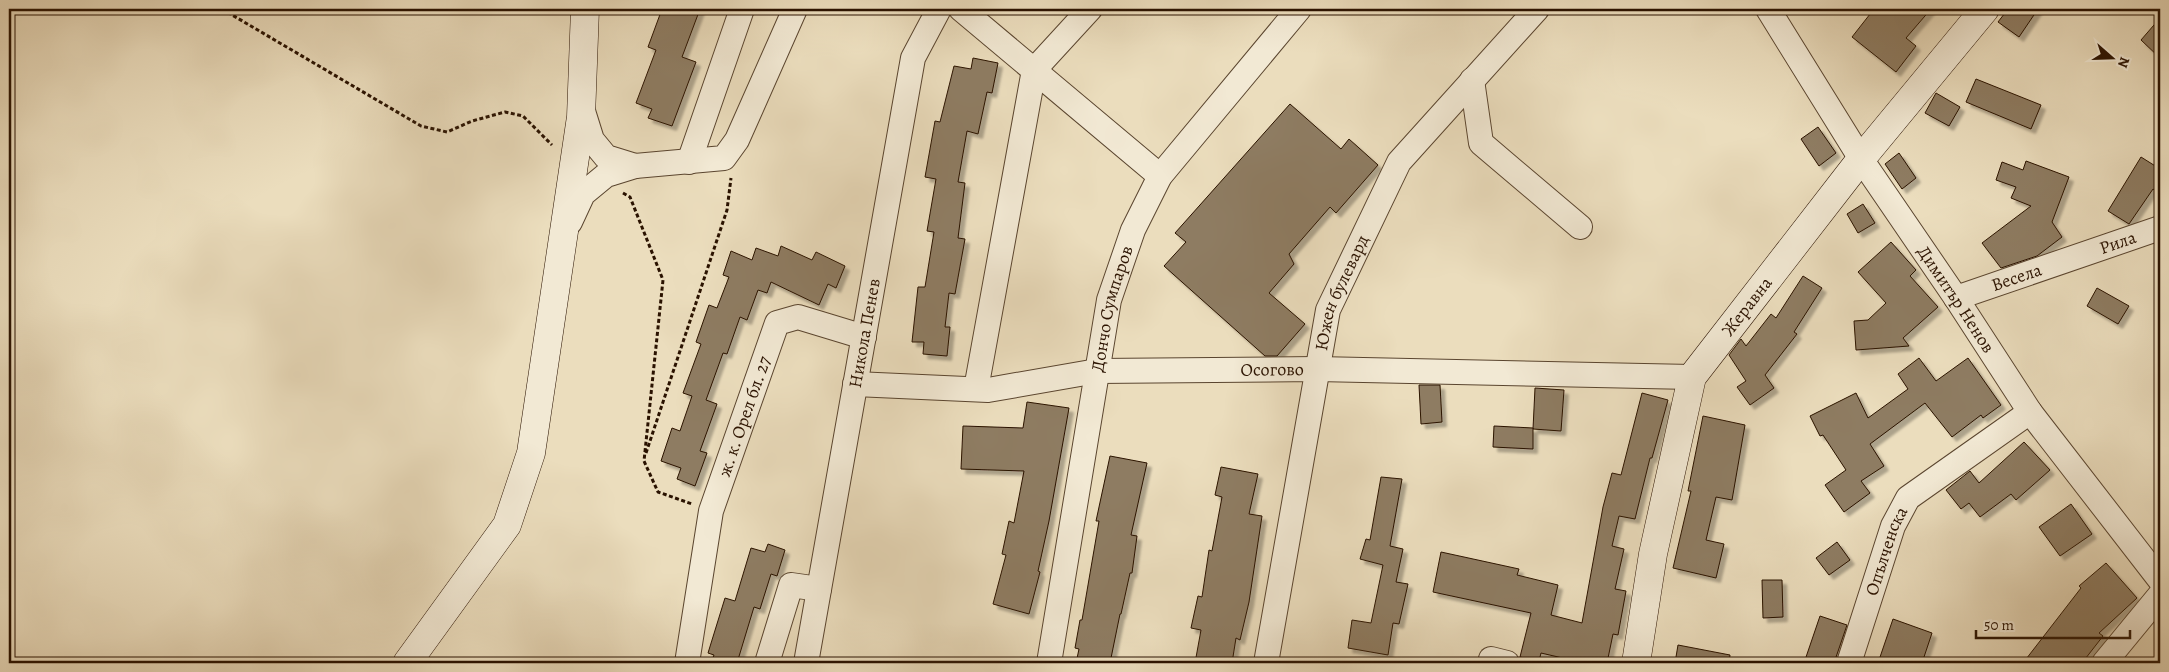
<svg xmlns="http://www.w3.org/2000/svg" width="2169" height="672" font-family="Alegreya,serif">
	<defs>
		<filter id="shadow"><feDropShadow dx="4.5" dy="4.5" stdDeviation="1" flood-color="#0004"/></filter>
	</defs>
	<rect width="100%" height="100%" fill="#ebddbd"/>
	<filter id="stains"><feTurbulence type="fractalNoise" baseFrequency=".004" numOctaves="4"/><feColorMatrix values="0 0 0 0 .2 0 0 0 0 .09 0 0 0 0 .02 0 0 0 .5 -.17"/></filter>
	<radialGradient id="worn" r=".72"><stop offset=".6" stop-color="#630" stop-opacity="0"/><stop offset="1" stop-color="#630" stop-opacity=".3"/></radialGradient>
	<!-- building -->
	<g fill="#8e7c62" stroke="#2a1200" filter="url(#shadow)">
		<path d="M 662,9 L 700,9 L 682,57 L 696,62 L 672,126 L 648,118 L 652,109 L 636,103 L 656,50 L 648,47 Z"/>
		<path d="M 1874,9 L 1931,9 L 1906,38 L 1916,46 L 1896,72 L 1852,37 Z"/>
		<path d="M 2008,9 L 2038,9 L 2019,37 L 1998,22 Z"/>
		<path d="M 2160,18 L 2160,58 L 2141,40 Z"/>
		<path d="M 973,58 L 998,63 L 992,93 L 987,92 L 978,134 L 967,131 L 958,182 L 965,183 L 958,238 L 965,239 L 955,294 L 949,293 L 945,327 L 950,327 L 947,356 L 923,354 L 924,342 L 912,342 L 918,287 L 925,287 L 934,232 L 927,231 L 936,179 L 925,177 L 935,121 L 940,122 L 954,66 L 971,69 Z"/>
		<path d="M 1976,79 L 2041,105 L 2031,129 L 1966,102 Z"/>
		<path d="M 1936,93 L 1960,107 L 1949,126 L 1925,113 Z"/>
		<path d="M 1290,104 L 1341,149 L 1349,139 L 1378,165 L 1336,213 L 1330,207 L 1289,254 L 1294,264 L 1269,293 L 1305,324 L 1277,356 L 1265,356 L 1164,266 L 1186,242 L 1175,233 Z"/>
		<path d="M 1818,127 L 1836,153 L 1819,166 L 1801,139 Z"/>
		<path d="M 1899,153 L 1916,178 L 1902,189 L 1885,164 Z"/>
		<path d="M 2141,157 L 2160,169 L 2160,194 L 2153,189 L 2129,224 L 2108,211 Z"/>
		<path d="M 2026,161 L 2069,177 L 2052,222 L 2062,237 L 2037,256 L 2001,268 L 1982,243 L 2031,206 L 2011,198 L 2016,187 L 1996,180 L 2002,162 L 2023,170 Z"/>
		<path d="M 1863,204 L 1875,223 L 1858,233 L 1847,214 Z"/>
		<path d="M 1891,242 L 1916,270 L 1910,276 L 1938,307 L 1903,338 L 1909,346 L 1856,350 L 1854,321 L 1868,320 L 1886,303 L 1858,272 Z"/>
		<path d="M 781,246 L 812,260 L 816,252 L 845,266 L 836,288 L 828,284 L 819,305 L 771,282 L 767,293 L 758,290 L 747,320 L 740,317 L 727,354 L 723,353 L 706,400 L 717,404 L 700,451 L 707,453 L 695,486 L 677,479 L 681,468 L 661,461 L 672,428 L 680,431 L 692,396 L 683,393 L 701,344 L 696,342 L 709,305 L 717,308 L 729,277 L 723,275 L 731,251 L 752,260 L 756,248 L 778,256 Z"/>
		<path d="M 1803,276 L 1822,288 L 1794,332 L 1797,334 L 1765,375 L 1774,388 L 1750,405 L 1737,387 L 1746,381 L 1729,355 L 1741,339 L 1746,346 L 1771,314 L 1776,318 Z"/>
		<path d="M 2097,288 L 2129,306 L 2118,324 L 2087,306 Z"/>
		<path d="M 1919,358 L 1936,381 L 1968,358 L 2001,405 L 1983,418 L 1981,415 L 1952,437 L 1925,403 L 1870,444 L 1884,466 L 1861,481 L 1870,493 L 1844,512 L 1825,485 L 1846,470 L 1823,435 L 1820,436 L 1810,416 L 1856,393 L 1868,418 L 1908,389 L 1898,374 Z"/>
		<path d="M 1419,385 L 1440,385 L 1442,422 L 1421,424 Z"/>
		<path d="M 1535,388 L 1564,390 L 1561,431 L 1533,429 Z"/>
		<path d="M 1642,393 L 1668,400 L 1652,458 L 1650,458 L 1635,519 L 1619,516 L 1612,546 L 1624,549 L 1615,589 L 1626,591 L 1618,635 L 1613,634 L 1607,663 L 1584,663 L 1541,653 L 1539,661 L 1520,657 L 1531,613 L 1433,592 L 1441,552 L 1519,569 L 1517,575 L 1558,585 L 1551,615 L 1582,623 L 1603,507 L 1612,473 L 1621,475 Z"/>
		<path d="M 1027,402 L 1069,408 L 1049,521 L 1038,571 L 1040,572 L 1029,614 L 993,604 L 1006,555 L 1002,554 L 1009,521 L 1014,523 L 1024,471 L 961,469 L 963,426 L 1023,428 Z"/>
		<path d="M 1703,416 L 1745,425 L 1732,500 L 1716,497 L 1706,540 L 1724,544 L 1716,578 L 1673,568 L 1691,491 L 1688,491 Z"/>
		<path d="M 1494,426 L 1533,428 L 1533,449 L 1493,447 Z"/>
		<path d="M 2024,442 L 2050,470 L 2016,500 L 2011,494 L 1980,517 L 1969,503 L 1961,509 L 1946,490 L 1970,471 L 1979,483 Z"/>
		<path d="M 1110,456 L 1147,463 L 1131,535 L 1137,536 L 1132,573 L 1130,573 L 1121,614 L 1120,614 L 1110,663 L 1076,663 L 1079,649 L 1075,648 L 1080,620 L 1082,620 L 1099,521 L 1096,521 Z"/>
		<path d="M 1221,467 L 1258,474 L 1249,514 L 1262,516 L 1249,602 L 1240,640 L 1236,638 L 1232,663 L 1195,663 L 1201,630 L 1191,628 L 1198,596 L 1202,597 L 1209,550 L 1212,551 L 1222,497 L 1215,495 Z"/>
		<path d="M 1381,477 L 1402,479 L 1390,546 L 1403,549 L 1396,582 L 1408,584 L 1399,624 L 1393,623 L 1388,655 L 1348,648 L 1352,620 L 1371,623 L 1383,565 L 1360,559 L 1366,539 L 1370,540 Z"/>
		<path d="M 2071,504 L 2092,534 L 2060,556 L 2039,527 Z"/>
		<path d="M 1837,542 L 1850,560 L 1829,575 L 1816,558 Z"/>
		<path d="M 768,544 L 785,550 L 777,576 L 771,574 L 760,609 L 754,607 L 737,663 L 711,663 L 714,655 L 708,653 L 725,598 L 735,601 L 751,548 L 765,552 Z"/>
		<path d="M 2106,563 L 2137,598 L 2099,633 L 2103,636 L 2082,663 L 2023,663 L 2081,588 L 2079,586 Z"/>
		<path d="M 1762,580 L 1782,580 L 1783,617 L 1763,618 Z"/>
		<path d="M 1820,616 L 1847,625 L 1834,663 L 1804,663 Z"/>
		<path d="M 1893,619 L 1932,633 L 1922,663 L 1878,663 Z"/>
		<path d="M 1678,645 L 1730,655 L 1729,663 L 1675,663 Z"/>
	</g>
	<g fill="none" stroke-linecap="round" stroke-linejoin="round">
		<defs>
			<g id="street">
				<path d="M 961,9 L 1160,176"/>
				<path id="s1" d="M 1768,9 L 1861,159 L 1956,298 L 2030,412 L 2160,580"/>
				<path d="M 1472,80 L 1481,143 L 1580,227"/>
				<path d="M 689,162 L 742,9"/>
				<path d="M 635,166 L 724,158 L 737,140 L 795,9"/>
				<path d="M 570,222 L 583,194 L 606,175 L 635,166 L 606,157 L 592,140 L 582,108"/>
				<path id="s2" d="M 1956,298 L 2160,228"/>
				<path id="s3" d="M 855,384 L 988,390 L 1097,371 L 1317,369 L 1692,377"/>
				<path d="M 976,389 L 1034,70 L 1090,9"/>
				<path d="M 1491,659 L 1507,663"/>
				<path id="s4" d="M 687,663 L 711,511 L 777,323 L 798,317 L 864,337"/>
				<path d="M 767,663 L 791,585 L 819,589"/>
				<path id="s5" d="M 806,663 L 913,58 L 939,9"/>
				<path id="s6" d="M 1049,663 L 1109,300 L 1133,230 L 1160,176 L 1299,9"/>
				<path id="s7" d="M 1266,663 L 1328,310 L 1399,162 L 1537,9"/>
				<path id="s8" d="M 1849,663 L 1893,526 L 1908,498 L 2030,412"/>
				<path d="M 2104,663 L 2160,595"/>
			</g>
			<g id="secondary">
				<path d="M 407,663 L 507,525 L 531,453 L 581,117 L 585,9"/>
				<path id="s9" d="M 1636,663 L 1653,554 L 1692,377 L 1861,159 L 1985,9"/>
			</g>
		</defs>
		<!-- street casing -->
		<use href="#street" stroke="#5a452f" stroke-width="26"/>
		<!-- secondary casing -->
		<use href="#secondary" stroke="#2a1200" stroke-width="29"/>
		<!-- path -->
		<g stroke="#2a1200" stroke-width="3" stroke-dasharray="4 2.5" stroke-linecap="butt">
			<path d="M 222,9 L 421,126 L 447,132 L 472,121 L 505,112 L 523,116 L 552,145"/>
			<path d="M 623,193 L 630,197 L 663,280 L 644,461 L 658,492 L 692,504"/>
			<path d="M 646,453 L 727,210 L 731,178"/>
		</g>
		<!-- street -->
		<use href="#street" stroke="#f2e9d4" stroke-width="24"/>
		<!-- secondary -->
		<use href="#secondary" stroke="#f2e9d4" stroke-width="28"/>
	</g>
	<g text-anchor="middle" dominant-baseline="central" stroke-width="4.5" stroke-linejoin="round" paint-order="stroke">
		<!-- street labels -->
		<g font-size="18" fill="#2a1200" stroke="#f2e9d4">
			<text stroke="none"><textPath href="#s2" startOffset="171">Рила</textPath></text>
			<text stroke="none"><textPath href="#s2" startOffset="64">Весела</textPath></text>
			<text stroke="none"><textPath href="#s7" startOffset="379">Южен булевард</textPath></text>
			<text stroke="none"><textPath href="#s1" startOffset="346">Димитър Ненов</textPath></text>
			<text stroke="none"><textPath href="#s9" startOffset="381">Жеравна</textPath></text>
			<text stroke="none"><textPath href="#s6" startOffset="360">Дончо Сумпаров</textPath></text>
			<text stroke="none"><textPath href="#s5" startOffset="335">Никола Пенев</textPath></text>
			<text stroke="none"><textPath href="#s3" startOffset="419">Осогово</textPath></text>
			<text stroke="none"><textPath href="#s4" startOffset="254">ж. к. Орел бл. 27</textPath></text>
			<text stroke="none"><textPath href="#s8" startOffset="118">Опълченска</textPath></text>
		</g>
	</g>
	<!-- margin -->
	<rect width="2169" height="672" fill="none" stroke="#ebddbd" stroke-width="30"/>
	<rect x="10" y="10" width="2149" height="652" fill="none" stroke="#2a1200" stroke-width="2.5"/>
	<rect x="15" y="15" width="2139" height="642" fill="none" stroke="#2a1200"/>
	<!-- north arrow -->
	<g transform="translate(2112 58) rotate(110)" stroke="#f2e9d4" stroke-width="4" paint-order="stroke">
	<path d="M0-4L9 19L0 12L-9 19Z" fill="#2a1200"/>
	<text y="-8" font-size="14" font-weight="bold" text-anchor="middle" fill="#2a1200">N</text>
	</g>
	<!-- scale -->
	<path d="M1976 630v8h154v-8" fill="none" stroke="#2a1200" stroke-width="2.5"/>
	<text x="1984" y="630" font-size="15" fill="#2a1200" stroke="#f2e9d4" stroke-width="4" paint-order="stroke">50 m</text>
	<rect width="100%" height="100%" filter="url(#stains)"/>
	<rect width="100%" height="100%" fill="url(#worn)"/>
</svg>
